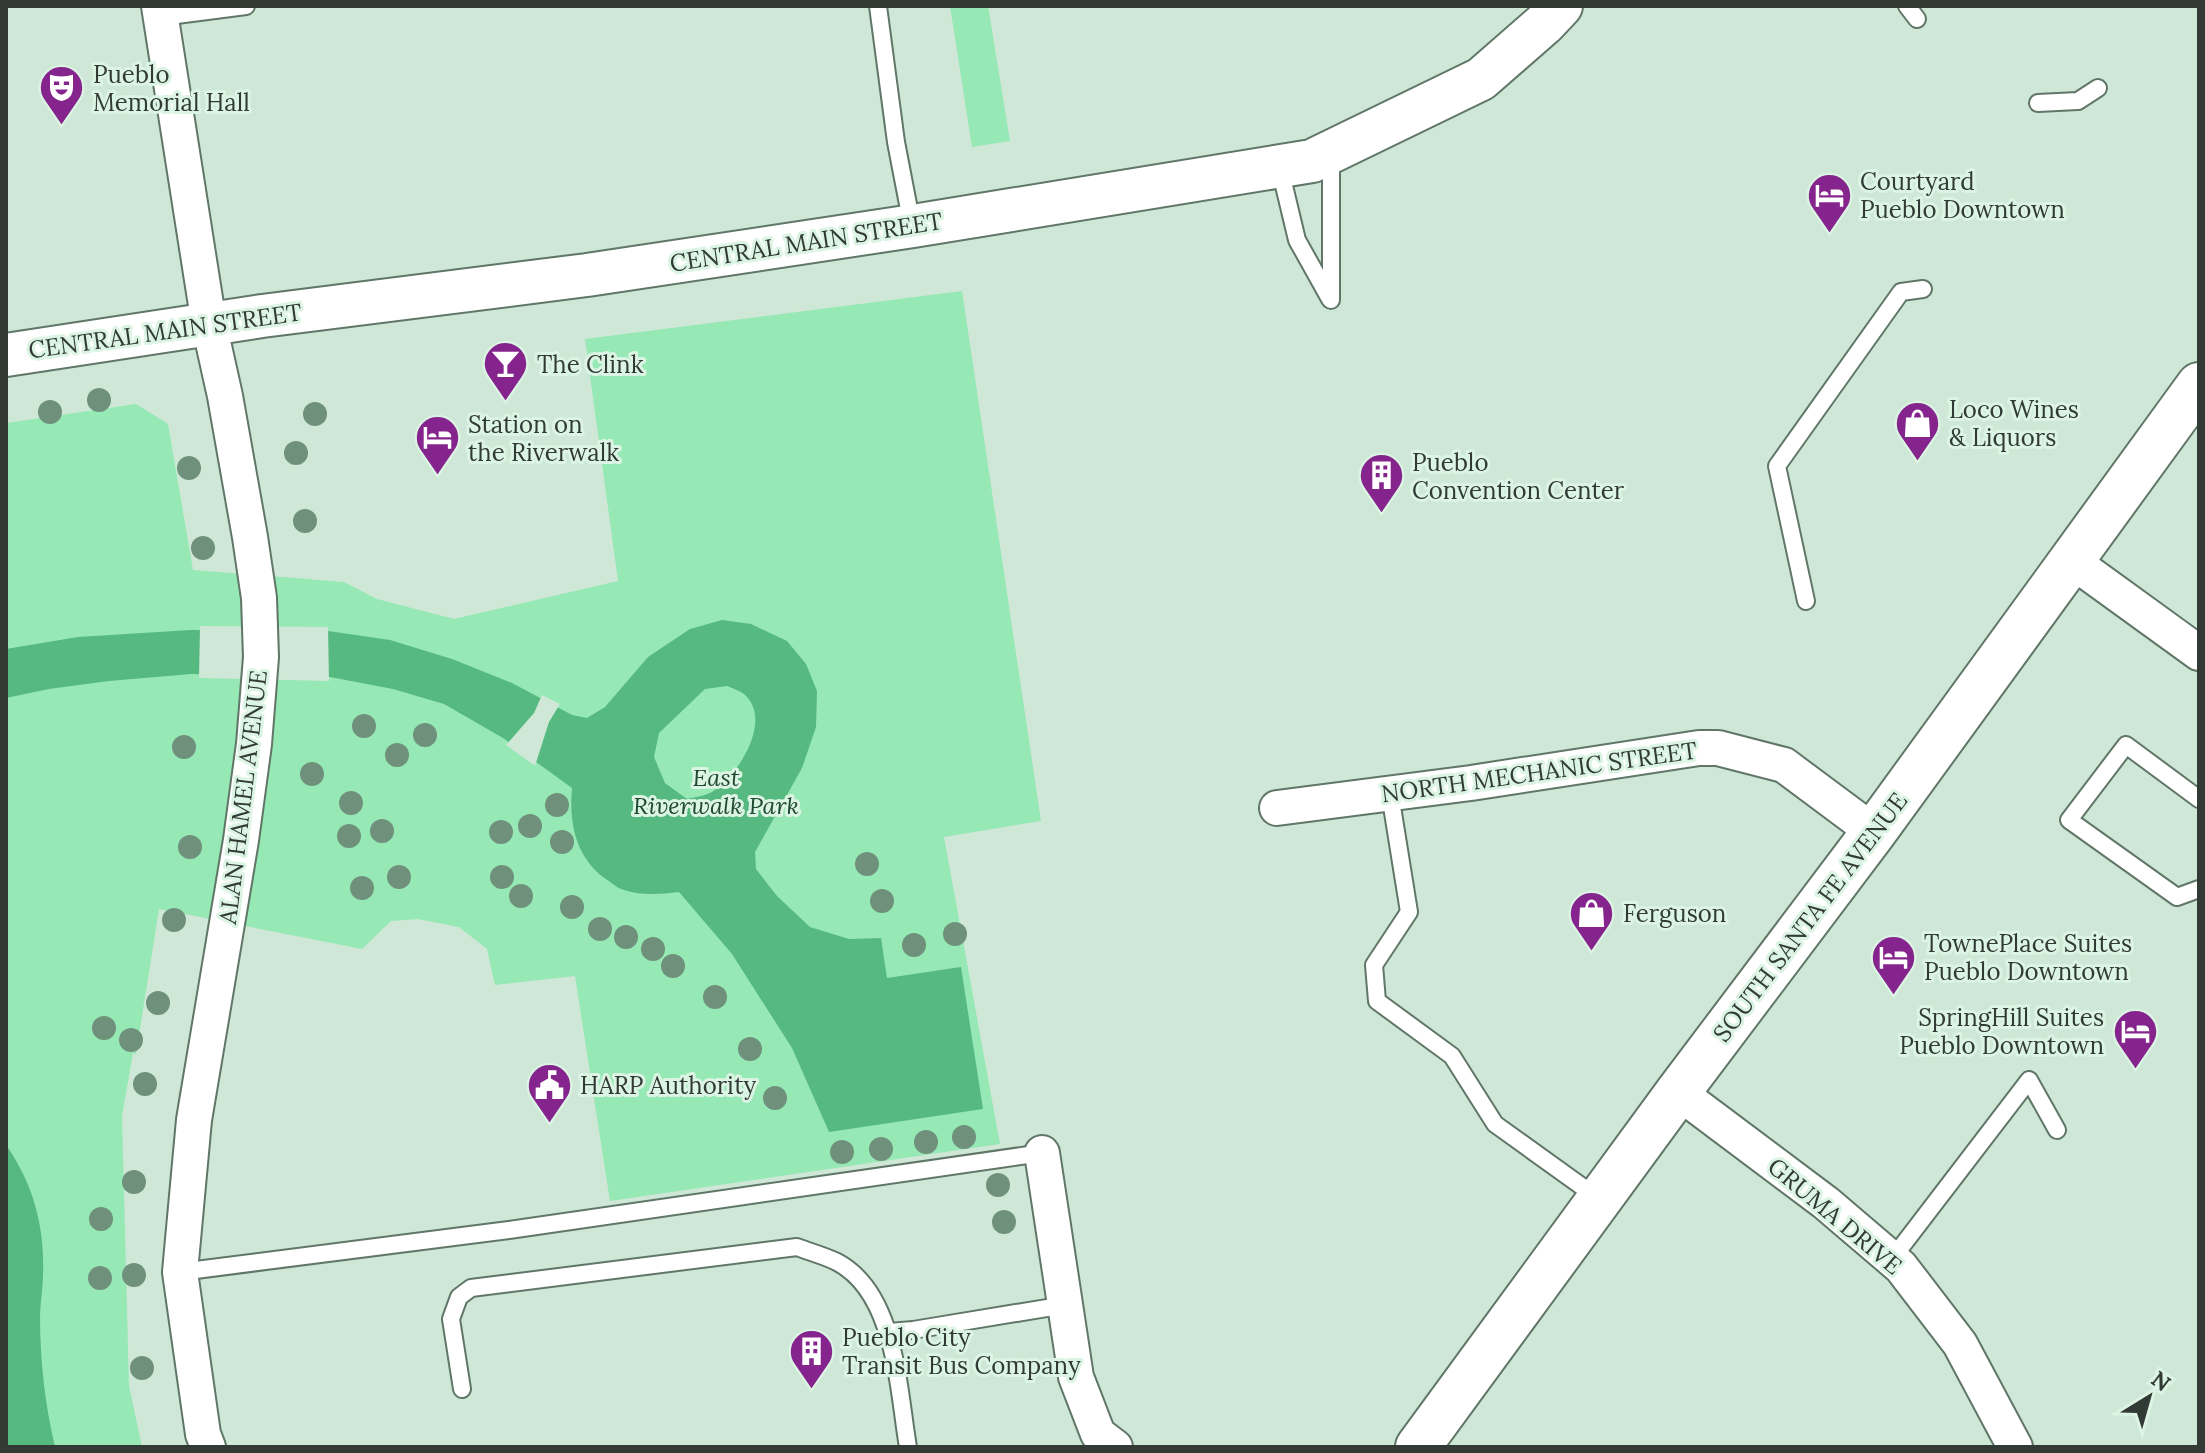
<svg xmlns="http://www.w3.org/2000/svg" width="2205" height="1453" font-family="Lora,serif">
	<rect width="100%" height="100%" fill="#cfe7d6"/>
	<!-- green -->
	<g fill="#96e8b4">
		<path d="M 950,6 L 988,6 L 1010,141 L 972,147 Z"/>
		<path d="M 962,291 L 1041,821 L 944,837 L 1000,1144 L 610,1201 L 575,976 L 495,985 L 487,949 L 459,927 L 418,919 L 391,921 L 362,949 L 159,909 L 136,1054 L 133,1053 L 122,1116 L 129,1386 L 142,1447 L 6,1447 L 6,423 L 136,404 L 168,424 L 193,570 L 344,582 L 377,599 L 454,619 L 618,581 L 585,339 Z"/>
	</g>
	<!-- water -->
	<g fill="#56b980" fill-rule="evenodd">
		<path d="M 722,620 L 751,624 L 787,641 L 806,664 L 817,691 L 816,727 L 802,768 L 755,852 L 756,869 L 777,896 L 810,927 L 849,939 L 881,938 L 887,978 L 961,967 L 983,1109 L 829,1132 L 792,1048 L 732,954 L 679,892 C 660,894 643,896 624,890 C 616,888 610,881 603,877 C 575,855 569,822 572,788 L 503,738 L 444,704 L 393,689 L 330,677 L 191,674 L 109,681 L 49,689 L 6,698 L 6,649 L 78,637 L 190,630 L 328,631 L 390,640 L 452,659 L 512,683 L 572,715 L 587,718 L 605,707 L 648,657 L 690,629 ZM 727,686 C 732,688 740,691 744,694 C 774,720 738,776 712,792 C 705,796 695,797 687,799 L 665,783 L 654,757 L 659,733 L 705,689 Z"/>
		<path d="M 6,1145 C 33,1183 45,1227 43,1274 C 43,1288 40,1303 40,1317 C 40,1360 45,1405 55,1447 L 6,1447 Z"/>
	</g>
	<!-- pier -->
	<g fill="#cfe7d6">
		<path d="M 200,626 L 328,627 L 329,681 L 199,678 Z"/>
		<path d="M 542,695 L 560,704 L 549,722 L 535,766 L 506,745 L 534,713 Z"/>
	</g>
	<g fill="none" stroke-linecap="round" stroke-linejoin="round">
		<defs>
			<g id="service">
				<path d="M 878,6 L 896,142 L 912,225"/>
				<path d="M 1907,6 L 1917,19"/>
				<path d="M 161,17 L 246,6"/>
				<path d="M 2038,103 L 2078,101 L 2098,88"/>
				<path d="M 1331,154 L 1331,300"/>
				<path d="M 1280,169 L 1297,240 L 1330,299"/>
				<path d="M 1806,601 L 1777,466 L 1901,292 L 1923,289"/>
				<path d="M 1390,794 L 1409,912 L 1374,965 L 1377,1001 L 1452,1056 L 1495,1124 L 1598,1198"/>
				<path d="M 2199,799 L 2126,745 L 2069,820 L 2177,897 L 2199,889"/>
				<path d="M 1892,1259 L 2029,1080 L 2057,1130"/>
				<path d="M 180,1272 L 509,1230 L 1042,1153"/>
				<path d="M 889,1332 L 913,1330 L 1065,1305"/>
				<path d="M 462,1389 L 451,1319 L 459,1297 L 471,1288 L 797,1247 C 810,1252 825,1256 837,1262 C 896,1293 898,1389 908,1447"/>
			</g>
			<g id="minor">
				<path d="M 159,6 L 209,324 L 225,396 L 250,537 L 259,598 L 261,657 L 254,744 L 241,840 L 194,1120 L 180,1272 L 203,1434 L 208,1447"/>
				<path d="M 2072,561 L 2199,653"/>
				<path d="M 1277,808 L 1471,783 L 1699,748 L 1718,748 L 1784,765 L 1874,832"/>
				<path d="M 1678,1092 L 1826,1203 L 1901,1267 L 1960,1344 L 2015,1447"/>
				<path d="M 1042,1153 L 1076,1377 L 1098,1434 L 1115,1447"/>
			</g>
			<path id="tertiary" d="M 6,355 L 262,316 L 587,275 L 913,226 L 1312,161 L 1481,79 L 1544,24 L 1561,6"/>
			<path id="secondary" d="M 1418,1447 L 1678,1092 L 1874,832 L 2199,385"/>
		</defs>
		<!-- service casing -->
		<use href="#service" stroke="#607667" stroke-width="20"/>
		<!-- minor casing -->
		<use href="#minor" stroke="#607667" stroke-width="38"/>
		<!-- tertiary casing -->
		<use href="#tertiary" stroke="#607667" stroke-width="46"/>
		<!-- secondary casing -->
		<use href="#secondary" stroke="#607667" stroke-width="48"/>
		<!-- service -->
		<use href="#service" stroke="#fff" stroke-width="16"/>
		<!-- minor -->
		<use href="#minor" stroke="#fff" stroke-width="34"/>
		<!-- tertiary -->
		<use href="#tertiary" stroke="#fff" stroke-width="42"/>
		<!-- secondary -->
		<use href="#secondary" stroke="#fff" stroke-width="44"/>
	</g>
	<!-- trees -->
	<g fill="#6f917c">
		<circle cx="99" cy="400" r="12"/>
		<circle cx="50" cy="412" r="12"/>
		<circle cx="315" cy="414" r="12"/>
		<circle cx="296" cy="453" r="12"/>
		<circle cx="189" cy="468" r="12"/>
		<circle cx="305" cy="521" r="12"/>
		<circle cx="203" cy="548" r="12"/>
		<circle cx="364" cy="726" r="12"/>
		<circle cx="425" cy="735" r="12"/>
		<circle cx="184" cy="747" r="12"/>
		<circle cx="397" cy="755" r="12"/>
		<circle cx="312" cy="774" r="12"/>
		<circle cx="351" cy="803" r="12"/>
		<circle cx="557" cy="805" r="12"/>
		<circle cx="530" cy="826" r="12"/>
		<circle cx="382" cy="831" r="12"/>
		<circle cx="501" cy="832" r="12"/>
		<circle cx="349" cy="836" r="12"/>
		<circle cx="562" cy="842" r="12"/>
		<circle cx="190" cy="847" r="12"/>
		<circle cx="867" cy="864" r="12"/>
		<circle cx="399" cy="877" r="12"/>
		<circle cx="502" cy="877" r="12"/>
		<circle cx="362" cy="888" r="12"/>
		<circle cx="521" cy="896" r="12"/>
		<circle cx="882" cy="901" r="12"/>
		<circle cx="572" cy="907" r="12"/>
		<circle cx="174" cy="920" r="12"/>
		<circle cx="600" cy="929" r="12"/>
		<circle cx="955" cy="934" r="12"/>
		<circle cx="626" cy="937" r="12"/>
		<circle cx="914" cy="945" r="12"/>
		<circle cx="653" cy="949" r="12"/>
		<circle cx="673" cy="966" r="12"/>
		<circle cx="715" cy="997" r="12"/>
		<circle cx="158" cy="1003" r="12"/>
		<circle cx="104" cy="1028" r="12"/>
		<circle cx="131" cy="1040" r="12"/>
		<circle cx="750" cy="1049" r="12"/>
		<circle cx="145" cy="1084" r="12"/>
		<circle cx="775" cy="1098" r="12"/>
		<circle cx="964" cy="1137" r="12"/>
		<circle cx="926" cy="1142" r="12"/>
		<circle cx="881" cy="1149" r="12"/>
		<circle cx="842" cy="1152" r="12"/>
		<circle cx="134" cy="1182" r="12"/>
		<circle cx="998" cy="1185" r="12"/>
		<circle cx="101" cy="1219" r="12"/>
		<circle cx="1004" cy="1222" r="12"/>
		<circle cx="134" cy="1275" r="12"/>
		<circle cx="100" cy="1278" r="12"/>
		<circle cx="142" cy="1368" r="12"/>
	</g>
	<!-- icons -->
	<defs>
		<symbol id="theatre-pin" viewBox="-11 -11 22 30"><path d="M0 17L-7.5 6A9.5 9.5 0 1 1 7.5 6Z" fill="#86248d" stroke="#dcf4e3"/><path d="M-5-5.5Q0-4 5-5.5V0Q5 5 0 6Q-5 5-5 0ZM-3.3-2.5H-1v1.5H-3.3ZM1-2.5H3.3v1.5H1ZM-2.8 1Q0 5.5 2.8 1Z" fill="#fff"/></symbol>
		<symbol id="hotel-pin" viewBox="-11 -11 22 30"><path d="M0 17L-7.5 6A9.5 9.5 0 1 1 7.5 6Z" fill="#86248d" stroke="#dcf4e3"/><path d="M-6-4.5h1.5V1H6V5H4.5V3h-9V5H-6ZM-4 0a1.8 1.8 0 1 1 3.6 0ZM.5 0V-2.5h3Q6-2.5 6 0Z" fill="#fff"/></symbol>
		<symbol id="bar-pin" viewBox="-11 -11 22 30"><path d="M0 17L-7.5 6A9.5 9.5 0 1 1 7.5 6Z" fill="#86248d" stroke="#dcf4e3"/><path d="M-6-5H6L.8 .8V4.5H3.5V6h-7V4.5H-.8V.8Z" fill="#fff"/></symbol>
		<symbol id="shop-pin" viewBox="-11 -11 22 30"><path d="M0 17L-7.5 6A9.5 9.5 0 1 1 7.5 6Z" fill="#86248d" stroke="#dcf4e3"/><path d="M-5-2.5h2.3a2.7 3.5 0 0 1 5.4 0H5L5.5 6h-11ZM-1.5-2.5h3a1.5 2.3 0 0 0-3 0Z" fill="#fff"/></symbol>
		<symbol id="building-pin" viewBox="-11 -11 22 30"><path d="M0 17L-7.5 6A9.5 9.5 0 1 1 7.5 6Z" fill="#86248d" stroke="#dcf4e3"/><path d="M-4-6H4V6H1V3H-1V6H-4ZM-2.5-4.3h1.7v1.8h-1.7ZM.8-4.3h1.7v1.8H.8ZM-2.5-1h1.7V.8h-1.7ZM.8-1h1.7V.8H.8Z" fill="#fff"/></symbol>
		<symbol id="civic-pin" viewBox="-11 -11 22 30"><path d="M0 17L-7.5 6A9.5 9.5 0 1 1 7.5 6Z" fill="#86248d" stroke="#dcf4e3"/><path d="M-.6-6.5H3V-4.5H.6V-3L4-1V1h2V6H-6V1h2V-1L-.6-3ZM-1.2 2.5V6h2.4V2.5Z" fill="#fff"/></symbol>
	</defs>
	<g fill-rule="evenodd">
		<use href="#theatre-pin" x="36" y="62" width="51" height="69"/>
		<use href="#hotel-pin" x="1804" y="170" width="51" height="69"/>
		<use href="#bar-pin" x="480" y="338" width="51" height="69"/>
		<use href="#shop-pin" x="1892" y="398" width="51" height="69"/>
		<use href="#hotel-pin" x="412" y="412" width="51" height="69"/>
		<use href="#building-pin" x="1356" y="450" width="51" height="69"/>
		<use href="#shop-pin" x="1566" y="888" width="51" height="69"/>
		<use href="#hotel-pin" x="1868" y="932" width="51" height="69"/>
		<use href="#hotel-pin" x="2110" y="1006" width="51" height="69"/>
		<use href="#civic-pin" x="524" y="1060" width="51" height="69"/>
		<use href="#building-pin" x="786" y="1326" width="51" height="69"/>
	</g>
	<g text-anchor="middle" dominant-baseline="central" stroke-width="6" stroke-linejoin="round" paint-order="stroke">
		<!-- poi labels -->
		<g font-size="24" fill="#313a34" stroke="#dcf4e3" text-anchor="start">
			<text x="93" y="74">Pueblo<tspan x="93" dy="28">Memorial Hall</tspan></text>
			<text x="1860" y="181">Courtyard<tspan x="1860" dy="28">Pueblo Downtown</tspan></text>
			<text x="537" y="364">The Clink</text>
			<text x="1949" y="409">Loco Wines<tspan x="1949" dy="28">&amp; Liquors</tspan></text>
			<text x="468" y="424">Station on<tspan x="468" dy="28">the Riverwalk</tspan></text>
			<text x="1412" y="462">Pueblo<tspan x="1412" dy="28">Convention Center</tspan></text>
			<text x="1623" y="913">Ferguson</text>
			<text x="1924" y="943">TownePlace Suites<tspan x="1924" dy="28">Pueblo Downtown</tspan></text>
			<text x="2104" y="1017" text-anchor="end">SpringHill Suites<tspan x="2104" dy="28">Pueblo Downtown</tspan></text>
			<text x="580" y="1085">HARP Authority</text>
			<text x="842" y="1337">Pueblo City<tspan x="842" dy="28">Transit Bus Company</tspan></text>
		</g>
		<!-- street labels -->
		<g font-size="24" fill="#313a34" stroke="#dcf4e3">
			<text transform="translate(806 242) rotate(-9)">CENTRAL MAIN STREET</text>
			<text transform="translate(165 331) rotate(-8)">CENTRAL MAIN STREET</text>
			<text transform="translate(1539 772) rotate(-8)">NORTH MECHANIC STREET</text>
			<text transform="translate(243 797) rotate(-83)">ALAN HAMEL AVENUE</text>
			<text transform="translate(1810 917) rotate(-53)">SOUTH SANTA FE AVENUE</text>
			<text transform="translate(1835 1216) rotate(40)">GRUMA DRIVE</text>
		</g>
		<!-- park labels -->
		<g font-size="24" font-style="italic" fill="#214a32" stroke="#dcf4e3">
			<text x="716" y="777">East<tspan x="716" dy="28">Riverwalk Park</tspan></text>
		</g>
	</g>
	<!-- border -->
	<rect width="2205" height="1453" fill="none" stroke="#313a34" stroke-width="16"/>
	<!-- north arrow -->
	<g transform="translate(2149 1397) rotate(37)" stroke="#dcf4e3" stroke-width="6" paint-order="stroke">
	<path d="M0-6L14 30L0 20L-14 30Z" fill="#313a34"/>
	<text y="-12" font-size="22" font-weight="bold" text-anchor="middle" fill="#313a34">N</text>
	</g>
</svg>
